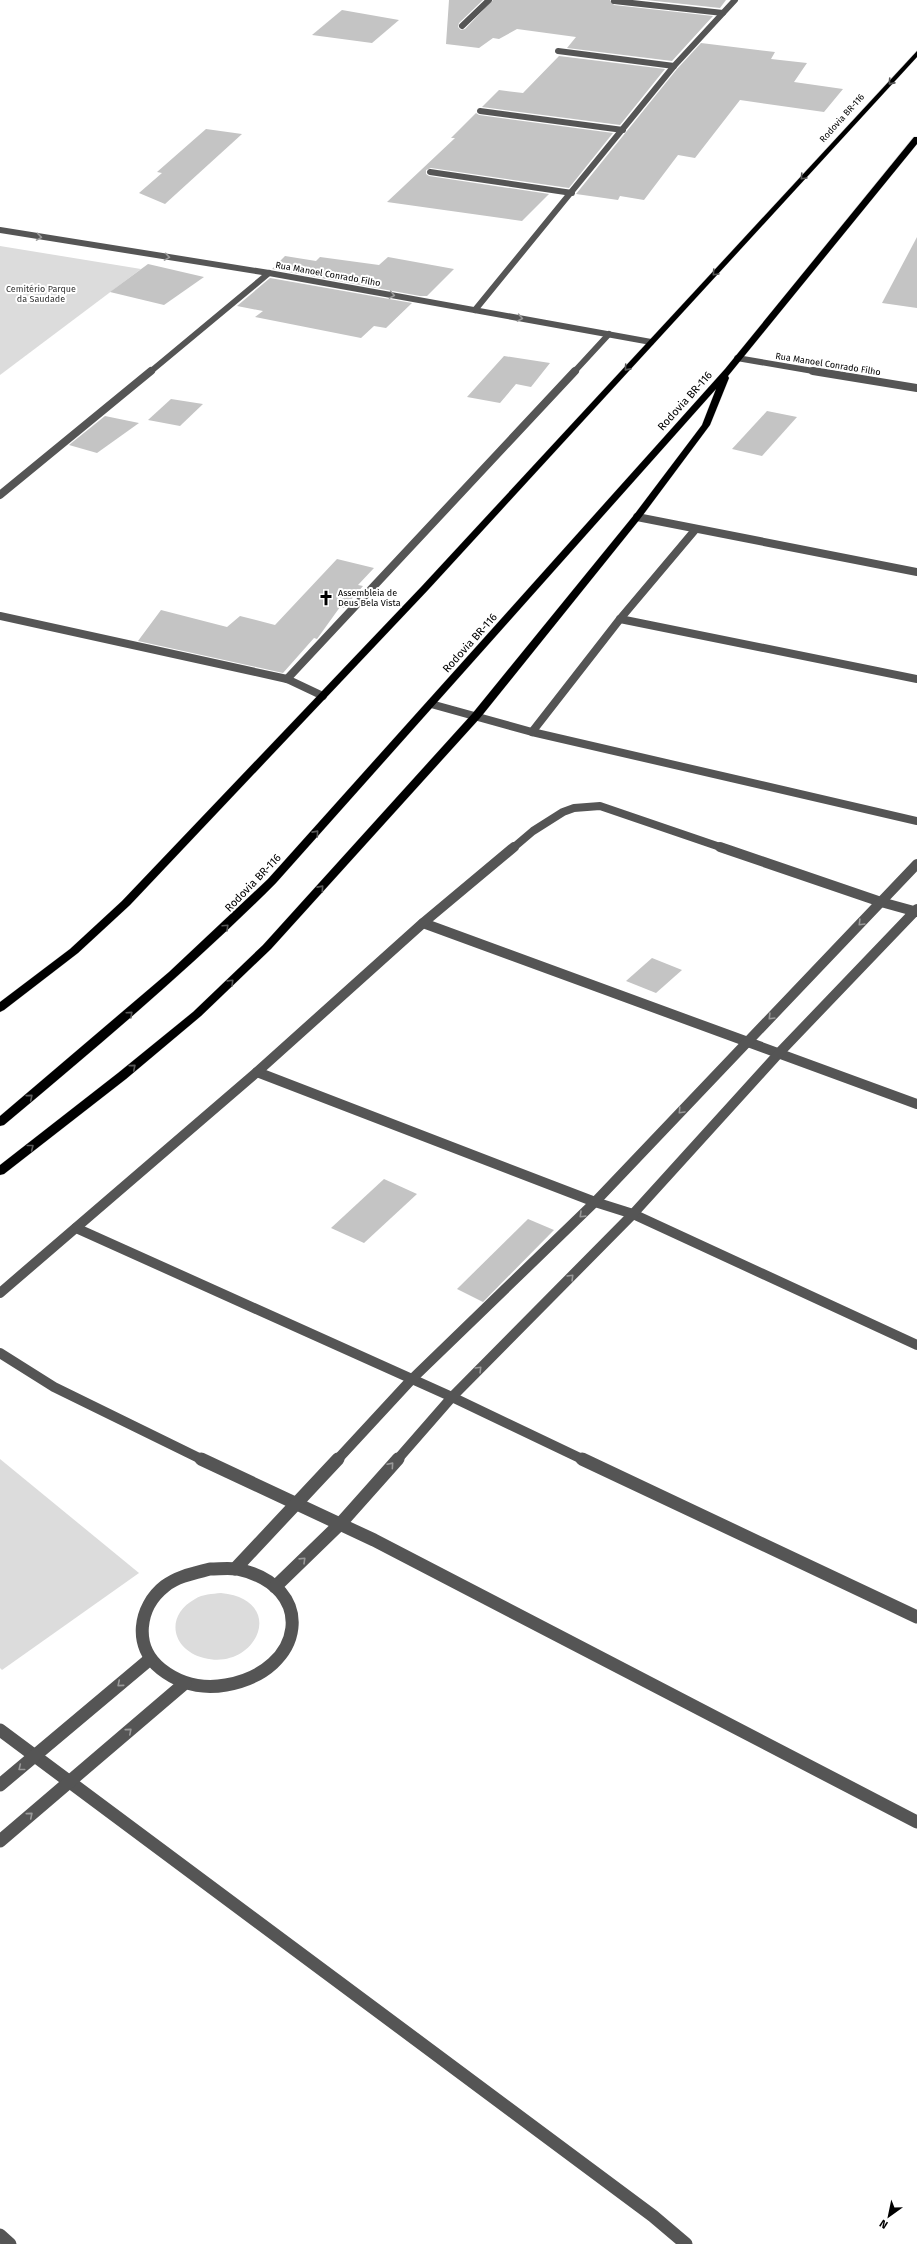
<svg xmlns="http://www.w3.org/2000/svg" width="917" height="2244" font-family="'Fira Sans',sans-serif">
	<rect width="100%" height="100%" fill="#fff"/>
	<!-- green -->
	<g fill="#dcdcdc">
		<path d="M 0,246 L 141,269 L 0,375 Z"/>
		<path d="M 0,1459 L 139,1573 L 2,1670 L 0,1668 Z"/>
		<path d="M 221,1593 C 289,1600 256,1672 204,1658 C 172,1650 164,1616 195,1599 C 203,1594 212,1594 221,1593 Z"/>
	</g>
	<!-- building -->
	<g fill="#c4c4c4">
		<path d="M 449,0 L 483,0 L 459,23 L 458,27 L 461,30 L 465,29 L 493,0 L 610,0 L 614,5 L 713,16 L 672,61 L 567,48 L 576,37 L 517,29 L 499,39 L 493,38 L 479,48 L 446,44 Z"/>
		<path d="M 646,0 L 726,0 L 720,8 Z"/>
		<path d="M 342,10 L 399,20 L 372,43 L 312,35 Z"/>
		<path d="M 701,43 L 775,52 L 771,59 L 807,63 L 794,82 L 843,89 L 824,112 L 740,100 L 695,158 L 678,155 L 644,200 L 620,196 L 618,200 L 576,194 L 677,69 Z"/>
		<path d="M 559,56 L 665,69 L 620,125 L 482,107 L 499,90 L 523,93 Z"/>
		<path d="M 476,113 L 479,115 L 613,133 L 569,188 L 431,168 L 426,170 L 426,174 L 429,176 L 549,194 L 522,221 L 387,202 L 455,138 L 451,138 Z"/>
		<path d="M 206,129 L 242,134 L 165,204 L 139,193 L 162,173 L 157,172 Z"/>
		<path d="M 917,237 L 917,308 L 882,303 Z"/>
		<path d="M 285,256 L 316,261 L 320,257 L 379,265 L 388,257 L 454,269 L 427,296 L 420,296 L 272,269 Z"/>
		<path d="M 148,264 L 204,277 L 164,305 L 110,292 Z"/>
		<path d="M 270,278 L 412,303 L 386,328 L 374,326 L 361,338 L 255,317 L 263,311 L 237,306 Z"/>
		<path d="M 504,356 L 550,363 L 531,387 L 516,384 L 500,403 L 467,397 Z"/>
		<path d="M 171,399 L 203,404 L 180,426 L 148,420 Z"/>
		<path d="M 767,411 L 797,417 L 762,456 L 732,449 Z"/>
		<path d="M 105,416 L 139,423 L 97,453 L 69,445 Z"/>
		<path d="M 337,559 L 374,568 L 358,585 L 363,586 L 344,608 L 340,607 L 317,639 L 314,638 L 283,673 L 138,641 L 161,610 L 227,627 L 240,616 L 275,625 Z"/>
		<path d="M 652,958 L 682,970 L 656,993 L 626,981 Z"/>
		<path d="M 384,1179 L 417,1194 L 364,1243 L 331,1228 Z"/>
		<path d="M 528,1219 L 554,1230 L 483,1302 L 457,1289 Z"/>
	</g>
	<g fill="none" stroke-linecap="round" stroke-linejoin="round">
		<defs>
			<g id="highway">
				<path d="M 917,51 L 917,57 L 428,590 L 130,905 L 78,953 L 4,1010 L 0,1012 L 0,1002 L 70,949 L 122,901 L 422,586 Z"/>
				<path d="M 914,137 L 917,137 L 917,144 L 728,376 L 729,378 L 710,425 L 640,519 L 480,718 L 271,949 L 201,1016 L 126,1079 L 4,1174 L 0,1175 L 0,1165 L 118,1073 L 193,1012 L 263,945 L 472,714 L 634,515 L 702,425 L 716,389 L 276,883 C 190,969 97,1047 4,1125 L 0,1126 L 0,1116 L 169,972 L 268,879 L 725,369 Z"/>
			</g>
		</defs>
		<!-- highway casing -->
		<use href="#highway" stroke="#dbdbdb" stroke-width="1"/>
		<!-- minor-far3 -->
		<g stroke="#555" stroke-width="6">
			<path d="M 614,1 L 723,13"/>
			<path d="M 462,26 L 489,0"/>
			<path d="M 558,51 L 674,66"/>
			<path d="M 480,111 L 623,130"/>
			<path d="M 430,172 L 572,193"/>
			<path d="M 0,230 L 269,273 L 651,342"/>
			<path d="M 475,310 L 674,66 L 735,0"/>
			<path d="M 737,358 L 819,372"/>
			<path d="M 150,372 L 269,273"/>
			<path d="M 574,372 L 609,334"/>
		</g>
		<!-- minor-far2 -->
		<g stroke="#555" stroke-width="8">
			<path d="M 813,371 L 917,388"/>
			<path d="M 0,495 L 151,371"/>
			<path d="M 637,517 L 917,572"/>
			<path d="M 0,616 L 287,679 L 323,696"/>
			<path d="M 620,619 L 917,679"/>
			<path d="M 287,679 L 575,371"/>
			<path d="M 431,704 L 532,732 L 917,821"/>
			<path d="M 532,732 L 620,619 L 695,530"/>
			<path d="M 513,848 L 533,831 L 563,812 L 574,808 L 600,806 L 723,848"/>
		</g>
		<!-- minor-far1 -->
		<g stroke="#555" stroke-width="10">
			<path d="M 720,847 L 881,902 L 917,912"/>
			<path d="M 423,923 L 917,1104"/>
			<path d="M 257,1072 L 595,1202 L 633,1214 L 917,1345"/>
			<path d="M 76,1228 L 452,1397 L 584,1460"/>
			<path d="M 0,1293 L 257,1072 L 423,923 L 514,847"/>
			<path d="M 0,1353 L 54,1387 L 203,1460"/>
			<path d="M 337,1460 L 411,1380 L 595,1202 L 917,864"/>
			<path d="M 397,1460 L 452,1397 L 633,1214 L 780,1052 L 917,909"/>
		</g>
		<!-- minor -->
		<g stroke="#555" stroke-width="13">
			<path d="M 201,1459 L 374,1540 L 917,1822"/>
			<path d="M 582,1459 L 917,1617"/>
			<path d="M 210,1569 C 219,1569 228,1568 237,1569 C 318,1586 306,1671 226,1685 C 203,1689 180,1684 161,1669 C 133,1647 138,1607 165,1586 C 178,1576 195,1573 210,1569 Z"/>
			<path d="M 235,1569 L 338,1459"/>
			<path d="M 275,1587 L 341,1523 L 398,1459"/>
			<path d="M 0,1730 L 653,2216 L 686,2244"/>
			<path d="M 0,1785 L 150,1659"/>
			<path d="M 0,1841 L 185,1683"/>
			<path d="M 0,2235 L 10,2244"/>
		</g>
		<!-- highway -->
		<use href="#highway" fill="#000" fill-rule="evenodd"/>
	</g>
	<!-- one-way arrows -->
	<defs><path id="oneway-chevron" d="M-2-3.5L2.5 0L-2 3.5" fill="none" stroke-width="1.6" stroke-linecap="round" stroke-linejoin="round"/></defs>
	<g stroke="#595959">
		<use href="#oneway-chevron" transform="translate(891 82) rotate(132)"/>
		<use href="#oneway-chevron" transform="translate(803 177) rotate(133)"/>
		<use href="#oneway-chevron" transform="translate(715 273) rotate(133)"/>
		<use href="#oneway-chevron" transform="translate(627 368) rotate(132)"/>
		<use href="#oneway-chevron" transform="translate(316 833) rotate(-48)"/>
		<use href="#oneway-chevron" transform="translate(321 888) rotate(-48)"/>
		<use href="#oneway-chevron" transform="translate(226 927) rotate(-43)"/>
		<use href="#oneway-chevron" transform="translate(231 982) rotate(-44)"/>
		<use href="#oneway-chevron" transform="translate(130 1014) rotate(-42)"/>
		<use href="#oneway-chevron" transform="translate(133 1067) rotate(-40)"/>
		<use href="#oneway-chevron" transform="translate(30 1097) rotate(-40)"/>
		<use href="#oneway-chevron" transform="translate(31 1147) rotate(-38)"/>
	</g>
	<g stroke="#999">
		<use href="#oneway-chevron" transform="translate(39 237) rotate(9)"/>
		<use href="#oneway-chevron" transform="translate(167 257) rotate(9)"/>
		<use href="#oneway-chevron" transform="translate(392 295) rotate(10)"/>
		<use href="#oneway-chevron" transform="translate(520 318) rotate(10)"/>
		<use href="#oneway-chevron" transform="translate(861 923) rotate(134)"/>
		<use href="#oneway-chevron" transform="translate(771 1017) rotate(134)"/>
		<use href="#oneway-chevron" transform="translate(681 1111) rotate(133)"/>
		<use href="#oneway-chevron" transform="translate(582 1215) rotate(136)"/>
		<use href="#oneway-chevron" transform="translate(571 1277) rotate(-45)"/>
		<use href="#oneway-chevron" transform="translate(479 1369) rotate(-45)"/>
		<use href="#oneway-chevron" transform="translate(391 1465) rotate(-49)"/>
		<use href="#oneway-chevron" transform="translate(303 1560) rotate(-44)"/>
		<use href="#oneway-chevron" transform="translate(120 1684) rotate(140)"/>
		<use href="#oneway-chevron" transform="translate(129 1731) rotate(-41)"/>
		<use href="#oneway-chevron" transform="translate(21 1768) rotate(141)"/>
		<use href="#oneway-chevron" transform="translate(30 1815) rotate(-40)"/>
	</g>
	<!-- icons -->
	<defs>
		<symbol id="church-bare" viewBox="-9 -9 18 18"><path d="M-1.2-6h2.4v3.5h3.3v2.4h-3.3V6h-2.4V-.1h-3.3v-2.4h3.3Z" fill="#000" stroke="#fff" stroke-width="2.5" paint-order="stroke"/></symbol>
	</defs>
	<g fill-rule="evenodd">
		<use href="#church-bare" x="315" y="587" width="22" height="22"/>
	</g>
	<g text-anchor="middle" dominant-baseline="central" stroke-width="4" stroke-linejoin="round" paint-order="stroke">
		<!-- far-street labels -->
		<g font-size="9" fill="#000" stroke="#fff">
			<text transform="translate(842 118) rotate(-48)">Rodovia BR-116</text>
			<text transform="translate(328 274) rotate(10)">Rua Manoel Conrado Filho</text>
			<text transform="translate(828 364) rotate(9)">Rua Manoel Conrado Filho</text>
		</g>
		<!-- far-park labels -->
		<g font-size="9" fill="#333" stroke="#fff">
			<text x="41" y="289">Cemitério Parque<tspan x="41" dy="10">da Saudade</tspan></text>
		</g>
		<!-- far-poi labels -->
		<g font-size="9" fill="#000" stroke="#fff" text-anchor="start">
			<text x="338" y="593">Assembleia de<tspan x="338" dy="10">Deus Bela Vista</tspan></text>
		</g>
		<!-- street labels -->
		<g font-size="11" fill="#000" stroke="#fff">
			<text transform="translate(685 401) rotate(-48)">Rodovia BR-116</text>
			<text transform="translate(470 643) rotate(-48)">Rodovia BR-116</text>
			<text transform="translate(253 883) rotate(-46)">Rodovia BR-116</text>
		</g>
	</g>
	<!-- north arrow -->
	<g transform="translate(889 2216) rotate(213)" stroke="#ffffff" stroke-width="3" paint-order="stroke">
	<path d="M0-3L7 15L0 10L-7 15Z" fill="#000000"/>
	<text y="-6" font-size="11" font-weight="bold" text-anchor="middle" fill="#000000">N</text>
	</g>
</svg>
